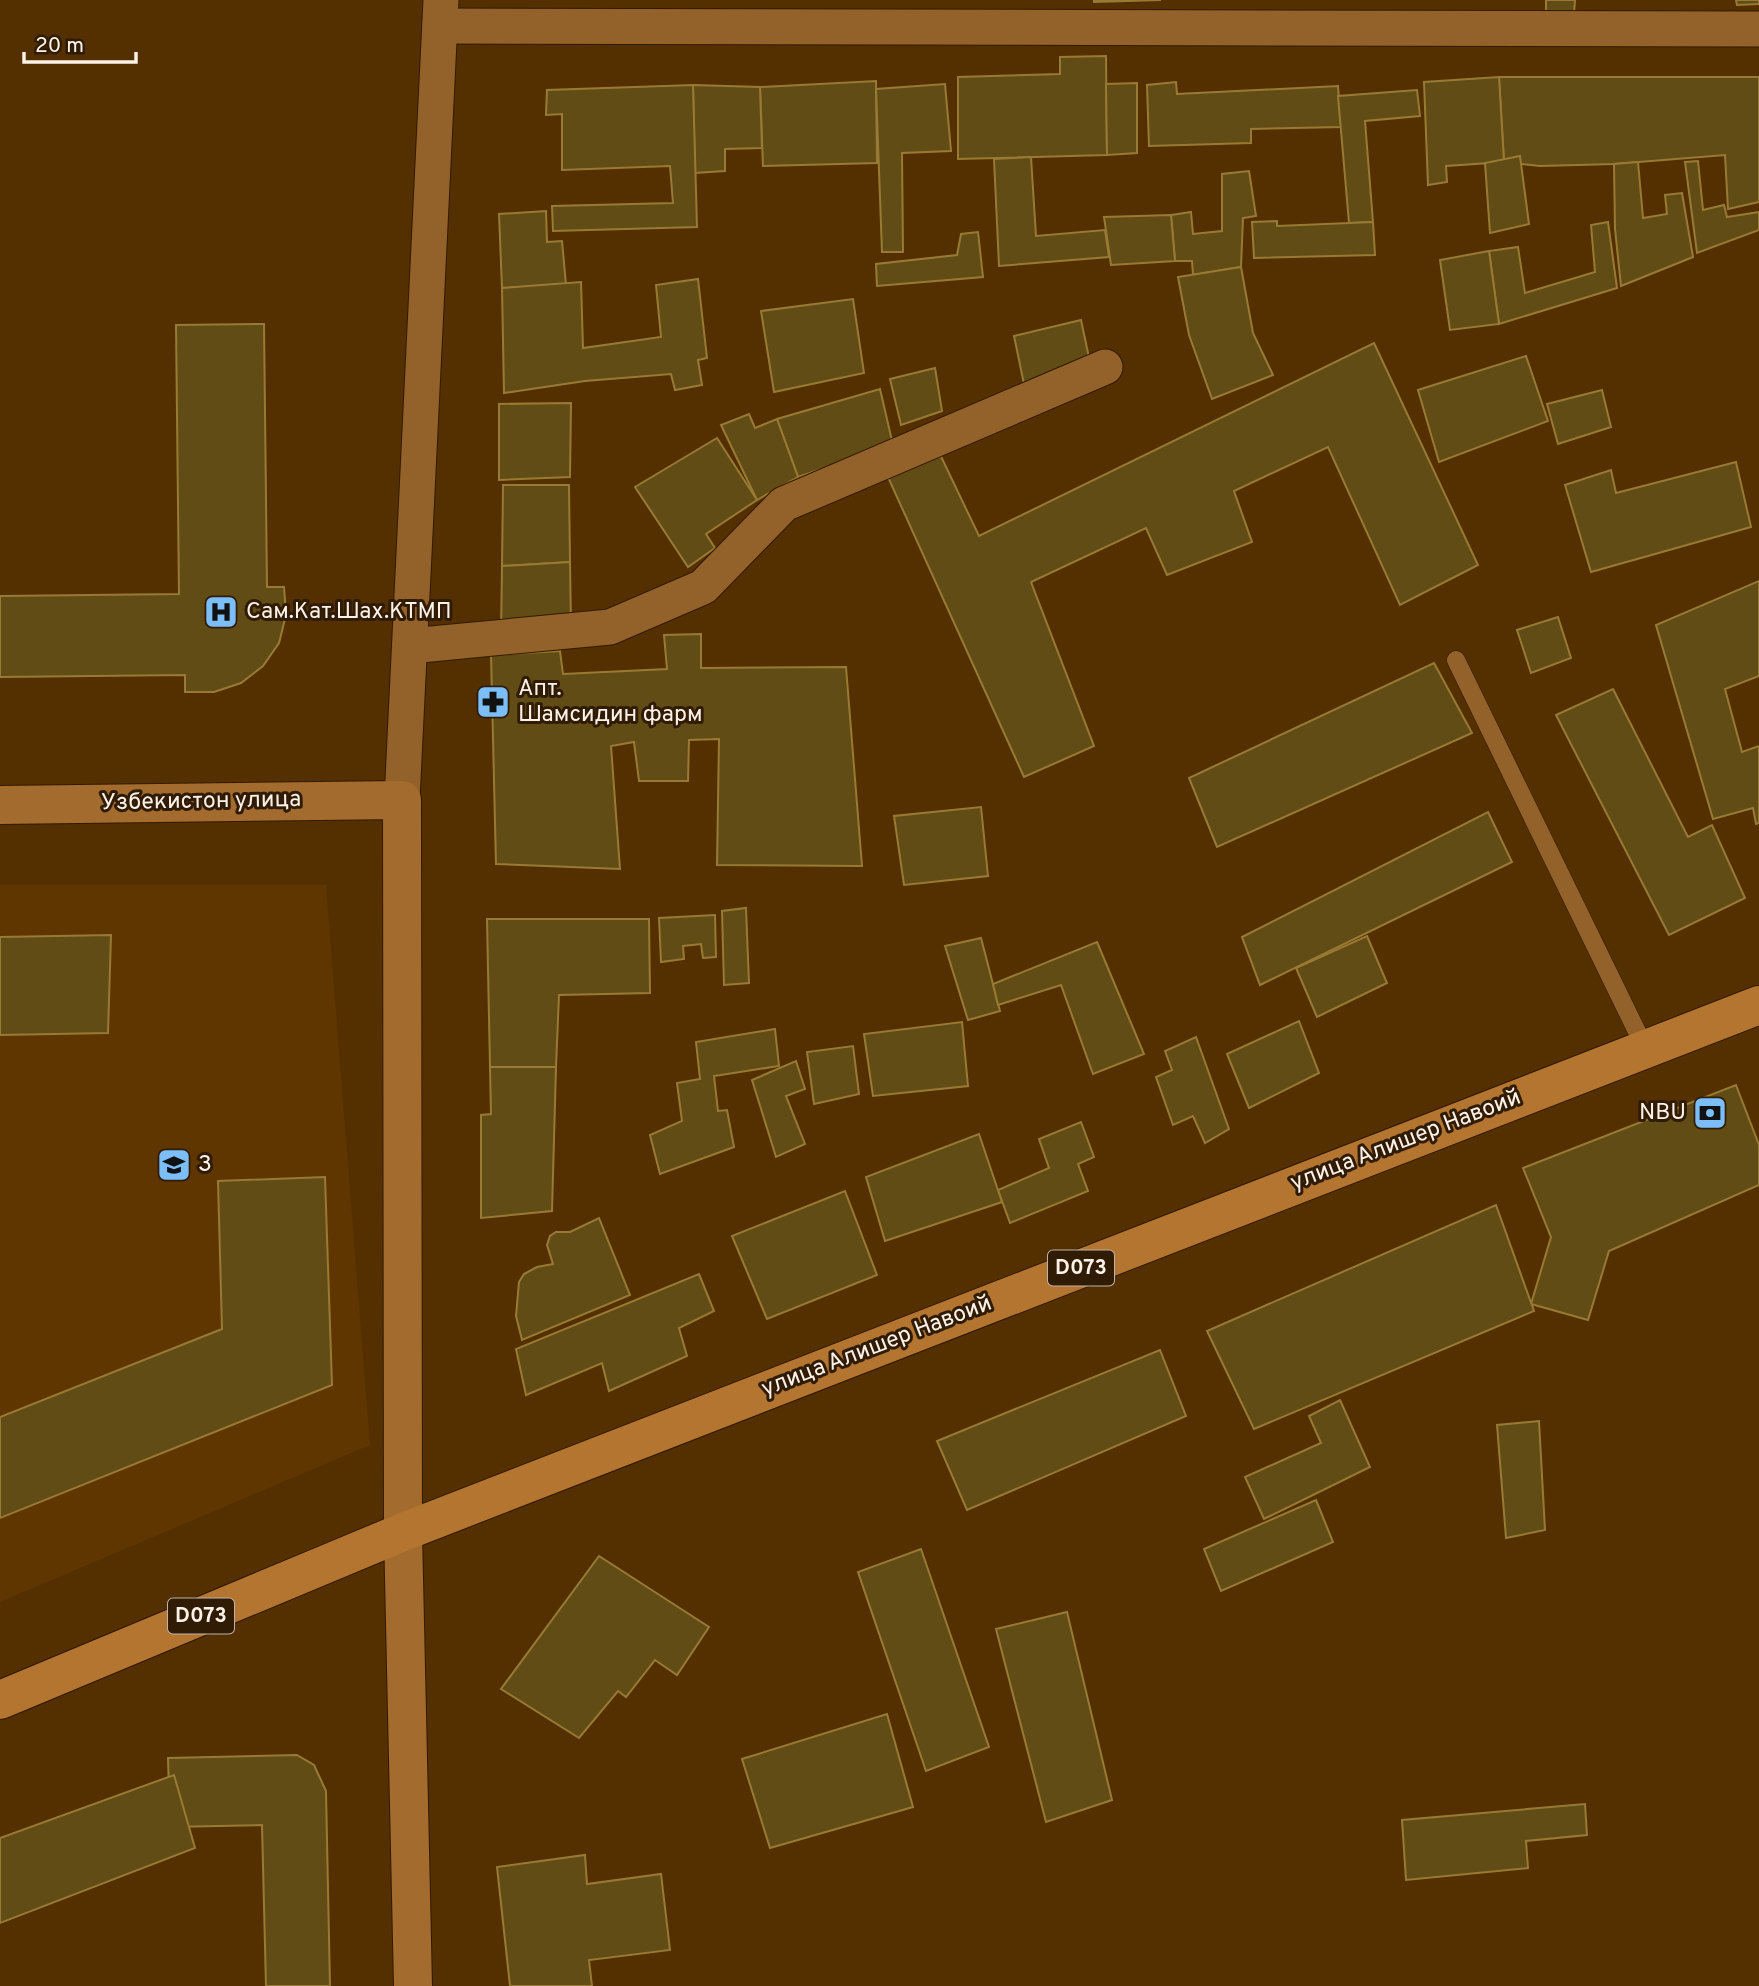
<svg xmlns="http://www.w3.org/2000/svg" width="1759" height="1986" font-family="Overpass,sans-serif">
	<rect width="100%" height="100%" fill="#543001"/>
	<!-- built -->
	<path fill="#5f3600" d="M 0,885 L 326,885 L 370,1445 L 0,1602 Z"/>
	<!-- building -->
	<g fill="#624c15" stroke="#987a34" stroke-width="2">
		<path d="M 1094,0 L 1161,0 L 1094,2 Z"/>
		<path d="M 1546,0 L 1575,0 L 1574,14 L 1546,15 Z"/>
		<path d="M 1736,0 L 1759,0 L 1759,4 L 1737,5 Z"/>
		<path d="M 1106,56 L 1107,155 L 958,159 L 958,77 L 1060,74 L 1060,57 Z"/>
		<path d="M 1499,77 L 1759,77 L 1759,202 L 1728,209 L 1725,155 L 1614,164 L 1540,166 L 1504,162 Z"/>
		<path d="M 1499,77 L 1504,162 L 1446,166 L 1447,182 L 1428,185 L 1424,82 Z"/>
		<path d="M 876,81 L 877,163 L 763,166 L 760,87 Z"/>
		<path d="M 1176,82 L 1177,94 L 1338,86 L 1341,127 L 1251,129 L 1251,143 L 1149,146 L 1147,85 Z"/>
		<path d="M 1137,83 L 1137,153 L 1107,155 L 1106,84 Z"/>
		<path d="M 945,84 L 951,151 L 902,153 L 903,252 L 882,252 L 876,89 Z"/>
		<path d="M 693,85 L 760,87 L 762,148 L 725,149 L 725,171 L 695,173 Z"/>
		<path d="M 693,85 L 697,227 L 553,231 L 552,206 L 673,203 L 670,166 L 562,170 L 562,114 L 546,115 L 547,90 Z"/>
		<path d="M 1417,90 L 1420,116 L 1365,121 L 1373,222 L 1349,223 L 1338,96 Z"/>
		<path d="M 1520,156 L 1529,224 L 1490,233 L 1485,163 Z"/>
		<path d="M 1031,157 L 1036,236 L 1105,230 L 1109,257 L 999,266 L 994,159 Z"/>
		<path d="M 1698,161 L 1703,210 L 1724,205 L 1727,217 L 1759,212 L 1759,230 L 1697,253 L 1685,162 Z"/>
		<path d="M 1638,162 L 1643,218 L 1667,214 L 1665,195 L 1682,193 L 1693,257 L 1621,286 L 1615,229 L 1614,164 Z"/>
		<path d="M 1249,171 L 1256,216 L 1243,218 L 1241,267 L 1193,275 L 1192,261 L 1175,261 L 1171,215 L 1191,212 L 1193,234 L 1222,231 L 1222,174 Z"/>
		<path d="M 546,211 L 547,242 L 562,241 L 566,285 L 502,288 L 499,214 Z"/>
		<path d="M 1171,215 L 1175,261 L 1111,265 L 1104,217 Z"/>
		<path d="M 1277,221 L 1277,226 L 1373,222 L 1375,255 L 1254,258 L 1252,222 Z"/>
		<path d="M 1608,222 L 1617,288 L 1499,324 L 1489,251 L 1518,247 L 1525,293 L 1595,272 L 1591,225 Z"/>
		<path d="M 978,232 L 983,277 L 877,286 L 876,264 L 957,255 L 961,234 Z"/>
		<path d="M 1489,251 L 1499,324 L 1450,330 L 1440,260 Z"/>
		<path d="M 1241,267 L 1253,333 L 1273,375 L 1212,399 L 1189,335 L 1178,277 Z"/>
		<path d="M 698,279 L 707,358 L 698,360 L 702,385 L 675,390 L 671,374 L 585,381 L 504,393 L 502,288 L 581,282 L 583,348 L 661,337 L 656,285 Z"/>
		<path d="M 853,299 L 864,373 L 774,392 L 761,311 Z"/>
		<path d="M 1081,320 L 1091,367 L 1024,384 L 1014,336 Z"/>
		<path d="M 264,324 L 267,587 L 284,587 L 286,615 L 279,643 L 263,666 L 241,683 L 214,692 L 185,692 L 185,675 L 0,677 L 0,596 L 179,594 L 176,325 Z"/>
		<path d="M 1374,343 L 1478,565 L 1400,605 L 1328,447 L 1234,491 L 1252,542 L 1167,575 L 1146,528 L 1031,582 L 1094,746 L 1024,777 L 887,475 L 938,450 L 979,536 Z"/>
		<path d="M 1526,356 L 1548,421 L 1439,462 L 1418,390 Z"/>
		<path d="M 935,368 L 942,411 L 901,425 L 890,379 Z"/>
		<path d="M 880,389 L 893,445 L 798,477 L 777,419 Z"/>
		<path d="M 1602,390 L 1611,427 L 1558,444 L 1547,404 Z"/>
		<path d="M 571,403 L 570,477 L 499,480 L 499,404 Z"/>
		<path d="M 749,414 L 755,428 L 777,419 L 798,477 L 757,500 L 721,425 Z"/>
		<path d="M 717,438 L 757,500 L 706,534 L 715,548 L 688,567 L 635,487 Z"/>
		<path d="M 1736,462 L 1751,527 L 1591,572 L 1565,485 L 1611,470 L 1616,493 Z"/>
		<path d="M 503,485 L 569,485 L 570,562 L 502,566 Z"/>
		<path d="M 570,562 L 571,625 L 501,633 L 502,566 Z"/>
		<path d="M 1759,581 L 1759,676 L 1725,689 L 1742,752 L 1759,746 L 1759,823 L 1756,824 L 1753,808 L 1713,819 L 1656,625 Z"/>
		<path d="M 1558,617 L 1571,658 L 1531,673 L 1517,630 Z"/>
		<path d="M 701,634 L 701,668 L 846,667 L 862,866 L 717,865 L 719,739 L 689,740 L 688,781 L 639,781 L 634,742 L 611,746 L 620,869 L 496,864 L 491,655 L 560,651 L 563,674 L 667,669 L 664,635 Z"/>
		<path d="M 1434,663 L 1472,733 L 1217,847 L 1189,778 Z"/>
		<path d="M 1613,689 L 1688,837 L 1712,825 L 1745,898 L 1669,935 L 1556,715 Z"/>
		<path d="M 981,807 L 988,876 L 904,885 L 894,816 Z"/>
		<path d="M 1488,812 L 1512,862 L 1260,985 L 1242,937 Z"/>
		<path d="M 746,908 L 749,983 L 724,985 L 722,911 Z"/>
		<path d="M 715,915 L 716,957 L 703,958 L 701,944 L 683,946 L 684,959 L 661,962 L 659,918 Z"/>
		<path d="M 487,919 L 649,919 L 650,993 L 559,995 L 556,1067 L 490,1067 Z"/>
		<path d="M 111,935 L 108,1033 L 0,1035 L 0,937 Z"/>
		<path d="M 1367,936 L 1387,983 L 1317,1017 L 1296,968 Z"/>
		<path d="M 981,938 L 1000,1011 L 968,1020 L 945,946 Z"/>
		<path d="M 1097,942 L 1144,1054 L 1093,1074 L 1061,985 L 998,1005 L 993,984 Z"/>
		<path d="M 1299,1021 L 1319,1073 L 1249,1108 L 1227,1054 Z"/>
		<path d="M 962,1022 L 968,1086 L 873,1096 L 864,1034 Z"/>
		<path d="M 775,1029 L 779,1066 L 714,1076 L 718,1111 L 727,1110 L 734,1147 L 660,1174 L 650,1135 L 682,1121 L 677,1083 L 700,1079 L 696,1042 Z"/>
		<path d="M 1196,1037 L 1229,1129 L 1205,1143 L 1193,1116 L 1173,1125 L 1156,1077 L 1172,1070 L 1165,1051 Z"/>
		<path d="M 853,1046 L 859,1094 L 814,1104 L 807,1052 Z"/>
		<path d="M 796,1061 L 805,1089 L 786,1096 L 805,1144 L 776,1157 L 752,1080 Z"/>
		<path d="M 490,1067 L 556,1067 L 552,1211 L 481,1218 L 481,1115 L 491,1114 Z"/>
		<path d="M 1736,1085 L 1759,1145 L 1759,1185 L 1609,1251 L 1588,1320 L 1531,1304 L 1551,1237 L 1523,1168 Z"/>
		<path d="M 1081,1122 L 1094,1157 L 1078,1164 L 1088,1191 L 1010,1223 L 998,1190 L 1049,1168 L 1039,1139 Z"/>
		<path d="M 979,1134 L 1002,1202 L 885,1241 L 866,1177 Z"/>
		<path d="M 325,1177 L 332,1385 L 0,1518 L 0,1417 L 222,1329 L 218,1181 Z"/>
		<path d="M 845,1191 L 877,1275 L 767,1319 L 732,1236 Z"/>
		<path d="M 1496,1205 L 1534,1311 L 1254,1429 L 1207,1331 Z"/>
		<path d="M 599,1218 L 630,1295 L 522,1340 L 516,1316 L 519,1282 L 524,1274 L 537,1267 L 553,1264 L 547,1245 L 550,1236 L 556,1232 L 570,1232 Z"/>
		<path d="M 699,1274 L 714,1311 L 679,1328 L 687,1356 L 609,1391 L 602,1363 L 526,1395 L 516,1349 Z"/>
		<path d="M 1160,1350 L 1186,1416 L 967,1510 L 937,1441 Z"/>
		<path d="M 1340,1400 L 1370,1467 L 1264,1519 L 1245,1477 L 1321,1443 L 1309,1416 Z"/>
		<path d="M 1539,1421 L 1545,1530 L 1506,1538 L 1497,1425 Z"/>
		<path d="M 1316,1500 L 1333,1542 L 1221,1591 L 1204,1549 Z"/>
		<path d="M 921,1549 L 989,1747 L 926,1771 L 858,1572 Z"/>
		<path d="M 599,1556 L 709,1627 L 677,1675 L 655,1660 L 626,1697 L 618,1691 L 579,1738 L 501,1689 Z"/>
		<path d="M 1067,1612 L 1112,1800 L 1046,1822 L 996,1629 Z"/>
		<path d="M 887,1714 L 913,1807 L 770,1848 L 742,1759 Z"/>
		<path d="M 297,1755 L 314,1765 L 326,1791 L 330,1986 L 266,1986 L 262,1825 L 170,1827 L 168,1758 Z"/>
		<path d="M 174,1775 L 195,1848 L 0,1923 L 0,1838 Z"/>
		<path d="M 1585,1804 L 1587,1835 L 1526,1841 L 1528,1868 L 1406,1880 L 1402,1820 Z"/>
		<path d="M 585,1855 L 587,1884 L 661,1874 L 670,1950 L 589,1960 L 592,1986 L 510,1986 L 497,1867 Z"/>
	</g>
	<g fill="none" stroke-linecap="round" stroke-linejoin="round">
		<defs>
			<path id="lane" d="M 1456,660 L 1645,1048"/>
			<g id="street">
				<path d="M 440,26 L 1759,29"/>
				<path d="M 410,646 L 610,627 L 703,587 L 784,504 L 1105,367"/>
				<path d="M 402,800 L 441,0"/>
			</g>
			<path id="secondary" d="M 0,805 L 402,800 L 403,1532 L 413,1986"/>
			<path id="primary" d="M 0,1700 L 403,1532 L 1759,1005"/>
		</defs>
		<!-- lane casing -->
		<use href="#lane" stroke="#331a00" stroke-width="19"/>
		<!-- street casing -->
		<use href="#street" stroke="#331a00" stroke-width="37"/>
		<!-- secondary casing -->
		<use href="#secondary" stroke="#331a00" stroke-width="40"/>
		<!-- primary casing -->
		<use href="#primary" stroke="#331a00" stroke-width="40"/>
		<!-- lane -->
		<use href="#lane" stroke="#93612a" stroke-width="18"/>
		<!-- street -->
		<use href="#street" stroke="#93612a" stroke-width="35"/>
		<!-- secondary -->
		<use href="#secondary" stroke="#a36b2d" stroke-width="38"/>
		<!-- primary -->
		<use href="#primary" stroke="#b3752f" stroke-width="38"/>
	</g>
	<!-- icons -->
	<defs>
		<symbol id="hospital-square" viewBox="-11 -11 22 22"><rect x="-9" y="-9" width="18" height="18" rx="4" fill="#7bbef8" stroke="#301c05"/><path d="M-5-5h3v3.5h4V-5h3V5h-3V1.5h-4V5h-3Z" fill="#111"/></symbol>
		<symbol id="pharmacy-square" viewBox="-11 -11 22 22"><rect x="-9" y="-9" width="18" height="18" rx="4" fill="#7bbef8" stroke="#301c05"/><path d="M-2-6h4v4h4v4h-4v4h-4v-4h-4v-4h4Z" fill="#111"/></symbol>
		<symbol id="bank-square" viewBox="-11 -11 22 22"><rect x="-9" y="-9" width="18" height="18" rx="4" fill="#7bbef8" stroke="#301c05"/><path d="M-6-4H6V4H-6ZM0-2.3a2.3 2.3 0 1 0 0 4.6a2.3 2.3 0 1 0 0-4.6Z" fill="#111"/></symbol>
		<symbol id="school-square" viewBox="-11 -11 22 22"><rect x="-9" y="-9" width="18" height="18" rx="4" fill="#7bbef8" stroke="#301c05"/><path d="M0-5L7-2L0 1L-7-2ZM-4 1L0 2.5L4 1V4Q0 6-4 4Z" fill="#111"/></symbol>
	</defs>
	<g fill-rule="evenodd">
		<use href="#hospital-square" x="202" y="593" width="38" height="38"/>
		<use href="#pharmacy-square" x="474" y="683" width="38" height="38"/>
		<use href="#bank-square" x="1691" y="1094" width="38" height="38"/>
		<use href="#school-square" x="155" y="1146" width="38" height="38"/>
	</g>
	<g text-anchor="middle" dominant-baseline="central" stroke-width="6" stroke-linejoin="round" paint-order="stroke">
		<!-- shield labels -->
		<g fill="#301c05" stroke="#c0b2a4" stroke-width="2">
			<rect x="1048" y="1250.5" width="66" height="35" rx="5"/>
			<rect x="168" y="1598.5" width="66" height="35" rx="5"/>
		</g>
		<g font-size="21" font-weight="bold" fill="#fef2e8">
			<text x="1081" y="1268">D073</text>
			<text x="201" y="1616">D073</text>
		</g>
		<!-- poi labels -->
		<g font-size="23" fill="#fef2e8" stroke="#301c05" text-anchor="start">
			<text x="246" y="612">Сам.Кат.Шах.КТМП</text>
			<text x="518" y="689">Апт.<tspan x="518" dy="26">Шамсидин фарм</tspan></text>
			<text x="1686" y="1113" text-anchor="end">NBU</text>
			<text x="198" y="1165">3</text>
		</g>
		<!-- street labels -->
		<g font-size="23" fill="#fef2e8" stroke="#301c05">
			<text transform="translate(201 802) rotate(-1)">Узбекистон улица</text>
			<text transform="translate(1406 1141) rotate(-21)">улица Алишер Навоий</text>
			<text transform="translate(877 1347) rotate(-21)">улица Алишер Навоий</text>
		</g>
	</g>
	<!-- scale -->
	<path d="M24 52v10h112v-10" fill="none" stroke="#fef2e8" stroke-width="3.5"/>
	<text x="35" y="52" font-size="21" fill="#fef2e8" stroke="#301c05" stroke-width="5" paint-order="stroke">20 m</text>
</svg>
